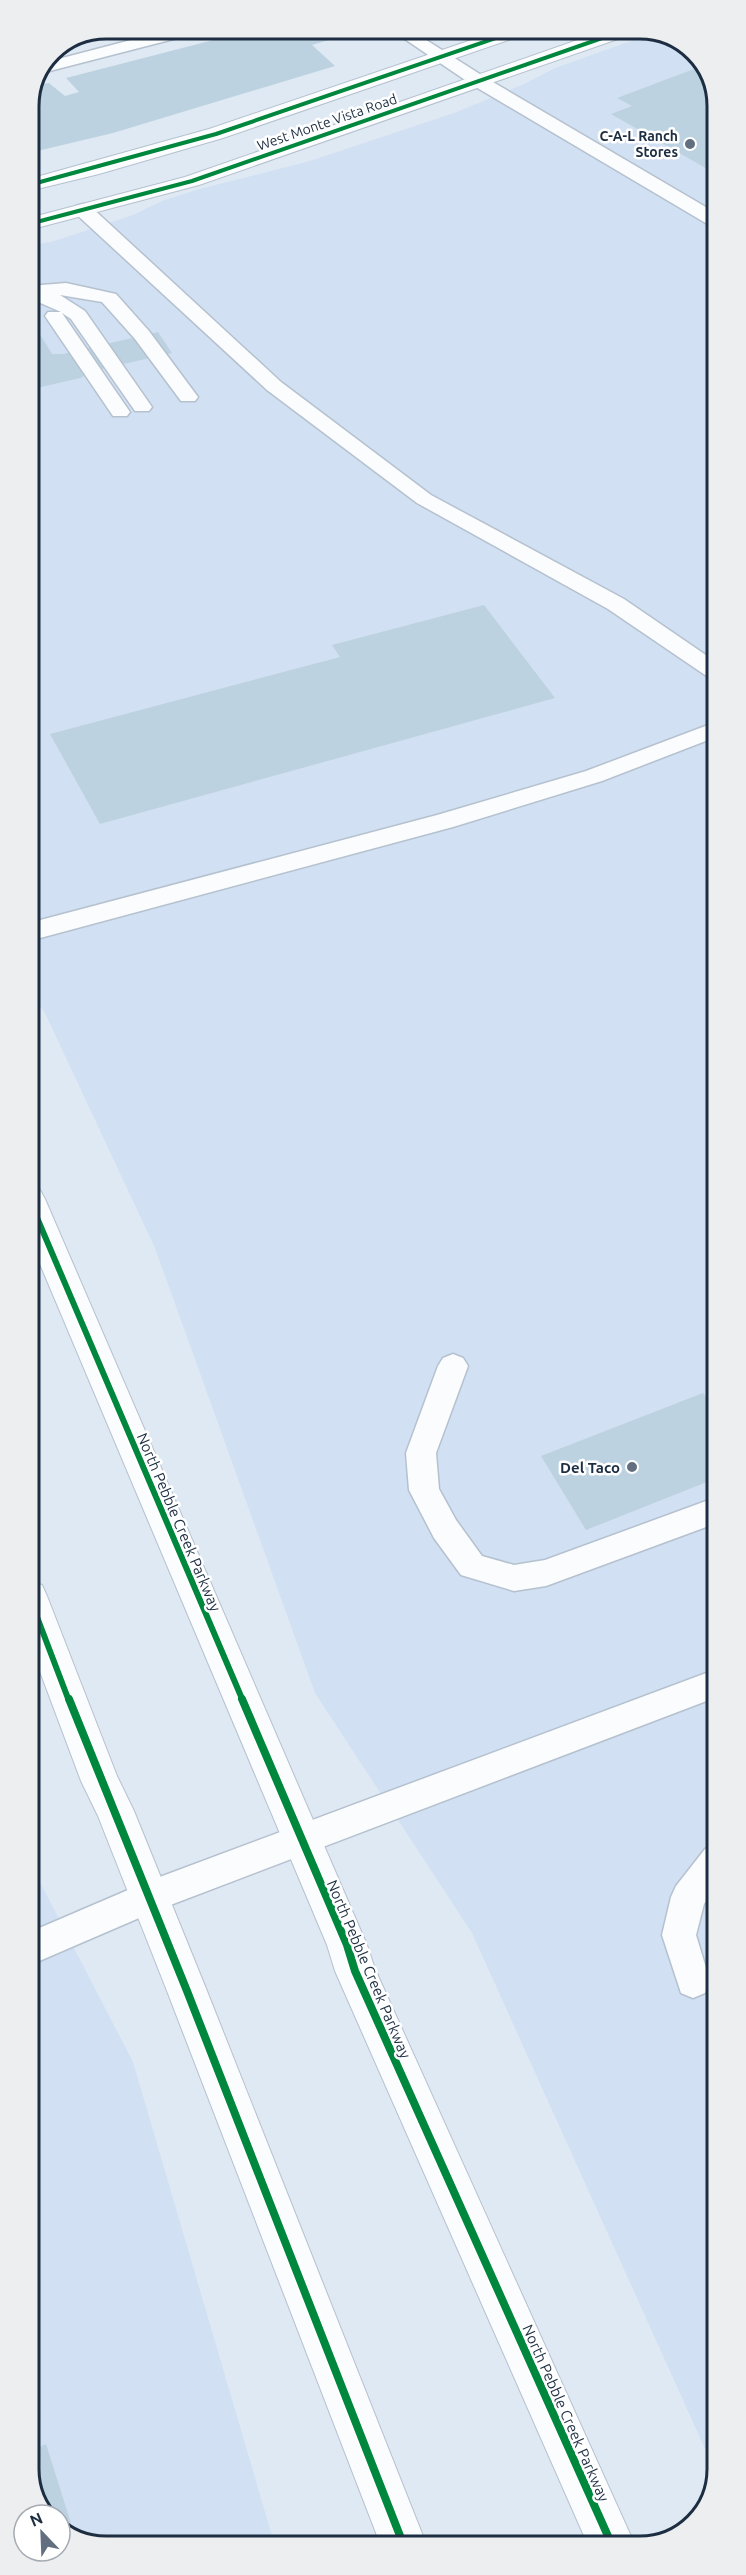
<svg xmlns="http://www.w3.org/2000/svg" width="746" height="2575" font-family="Ubuntu,sans-serif">
	<rect width="100%" height="100%" fill="#dfe9f4"/>
	<!-- built -->
	<g fill="#d1e0f2">
		<path d="M 656,32 L 691,48 L 716,90 L 716,2473 L 472,1933 L 315,1693 L 155,1248 L 45,1013 L 29,990 L 29,245 L 51,242 L 133,215 L 162,201 L 203,188 L 310,161 L 457,112 L 526,83 L 555,68 Z"/>
		<path d="M 30,1863 L 133,2062 L 275,2546 L 100,2546 L 60,2530 L 60,2515 L 48,2515 L 30,2485 Z"/>
	</g>
	<!-- building -->
	<g fill="#bdd2e0">
		<path d="M 256,29 L 319,29 L 332,39 L 312,45 L 335,66 L 113,133 L 29,153 L 29,105 L 37,85 L 49,83 L 65,96 L 79,92 L 66,78 Z"/>
		<path d="M 702,66 L 716,90 L 716,174 L 611,114 L 632,106 L 617,98 Z"/>
		<path d="M 33,323 L 52,354 L 63,354 L 158,332 L 172,353 L 93,371 L 80,378 L 37,388 L 36,385 L 29,387 L 29,324 Z"/>
		<path d="M 484,605 L 555,698 L 100,824 L 50,734 L 340,657 L 332,645 Z"/>
		<path d="M 703,1393 L 717,1413 L 717,1478 L 586,1530 L 541,1456 Z"/>
		<path d="M 46,2444 L 75,2536 L 60,2530 L 60,2515 L 48,2515 L 30,2485 L 30,2451 Z"/>
	</g>
	<g fill="none" stroke-linecap="round" stroke-linejoin="round">
		<defs>
			<g id="service">
				<path d="M 173,29 L 199,29 L 197,33 L 42,73 L 47,62 Z"/>
				<path d="M 390,29 L 409,29 L 486,78 L 716,213 L 716,227 L 709,225 L 474,86 Z"/>
				<path d="M 83,204 L 90,206 L 281,382 L 431,495 L 624,599 L 716,662 L 716,679 L 708,677 L 608,609 L 417,503 L 267,390 L 76,214 L 74,210 L 76,206 Z"/>
				<path d="M 66,283 L 116,294 L 149,331 L 195,393 L 198,397 L 195,401 L 181,401 L 135,339 L 102,302 L 60,295 L 85,311 L 152,407 L 149,411 L 135,411 L 71,319 L 62,313 L 130,412 L 127,416 L 113,416 L 45,316 L 48,312 L 61,312 L 29,298 L 29,286 Z"/>
				<path d="M 716,722 L 716,737 L 602,781 L 453,827 L 29,941 L 29,923 L 437,815 L 586,771 Z"/>
				<path d="M 453,1354 L 463,1358 L 468,1366 L 436,1453 L 439,1489 L 456,1520 L 482,1556 L 514,1565 L 545,1560 L 717,1497 L 717,1523 L 546,1586 L 514,1591 L 461,1575 L 434,1538 L 409,1490 L 406,1453 L 438,1366 L 443,1358 Z"/>
				<path d="M 717,1669 L 717,1697 L 160,1909 L 30,1965 L 30,1932 L 149,1881 Z"/>
				<path d="M 717,1844 L 717,1886 L 704,1904 L 696,1935 L 710,1981 L 705,1993 L 693,1998 L 681,1993 L 662,1935 L 671,1897 L 676,1886 L 705,1849 Z"/>
			</g>
			<g id="tertiary">
				<path d="M 504,29 L 532,29 L 529,33 L 223,138 L 99,174 L 29,191 L 29,179 L 209,129 Z"/>
				<path d="M 609,29 L 638,29 L 635,33 L 199,185 L 29,230 L 29,218 L 185,177 Z"/>
			</g>
			<g id="primary">
				<path d="M 29,1187 L 40,1190 L 45,1199 L 367,1945 L 375,1969 L 635,2545 L 588,2545 L 335,1971 L 327,1945 L 29,1238 Z"/>
				<path d="M 29,1581 L 42,1585 L 47,1596 L 117,1776 L 134,1811 L 207,1991 L 427,2546 L 381,2546 L 167,1991 L 98,1816 L 81,1781 L 30,1645 Z"/>
			</g>
		</defs>
		<!-- service casing -->
		<use href="#service" stroke="#b5c1cf" stroke-width="3"/>
		<!-- tertiary casing -->
		<use href="#tertiary" stroke="#b5c1cf" stroke-width="2"/>
		<!-- primary casing -->
		<use href="#primary" stroke="#b5c1cf" stroke-width="2"/>
		<!-- service -->
		<use href="#service" fill="#fafcfd" fill-rule="evenodd"/>
		<!-- tertiary -->
		<use href="#tertiary" fill="#fafcfd" fill-rule="evenodd"/>
		<!-- primary -->
		<use href="#primary" fill="#fafcfd" fill-rule="evenodd"/>
		<defs>
			<g id="cycleway-far2">
				<path d="M 29,185 L 216,134 L 522,29"/>
				<path d="M 29,224 L 192,181 L 628,29"/>
			</g>
			<g id="cycleway-far1">
				<path d="M 29,1199 L 243,1701"/>
				<path d="M 29,1596 L 69,1701"/>
			</g>
			<g id="cycleway">
				<path d="M 69,1699 L 187,1991 L 404,2546"/>
				<path d="M 242,1699 L 347,1945 L 355,1971 L 612,2545"/>
			</g>
		</defs>
		<!-- cycleway-far2 casing -->
		<use href="#cycleway-far2" stroke="#fff" stroke-width="6"/>
		<!-- cycleway-far1 casing -->
		<use href="#cycleway-far1" stroke="#fff" stroke-width="10"/>
		<!-- cycleway casing -->
		<use href="#cycleway" stroke="#fff" stroke-width="11"/>
		<!-- cycleway-far2 -->
		<use href="#cycleway-far2" stroke="#00873e" stroke-width="4"/>
		<!-- cycleway-far1 -->
		<use href="#cycleway-far1" stroke="#00873e" stroke-width="6"/>
		<!-- cycleway -->
		<use href="#cycleway" stroke="#00873e" stroke-width="8"/>
	</g>
	<!-- markers -->
	<g fill="#616f80" stroke="#fff" stroke-width="2">
		<circle cx="690" cy="144" r="6"/>
		<circle cx="632" cy="1467" r="6"/>
	</g>
	<g text-anchor="middle" dominant-baseline="central" stroke-width="5" stroke-linejoin="round" paint-order="stroke">
		<!-- far-street labels -->
		<g font-size="14" fill="#1d2e42" stroke="#fff">
			<text transform="translate(327 122) rotate(-19)">West Monte Vista Road</text>
		</g>
		<!-- far-poi labels -->
		<g font-size="14" font-weight="bold" fill="#1d2e42" stroke="#fff" text-anchor="end">
			<text x="678" y="136">C-A-L Ranch<tspan x="678" dy="16">Stores</tspan></text>
		</g>
		<!-- poi labels -->
		<g font-size="15" font-weight="bold" fill="#1d2e42" stroke="#fff" text-anchor="end">
			<text x="620" y="1467">Del Taco</text>
		</g>
		<!-- street labels -->
		<g font-size="15" fill="#1d2e42" stroke="#fff">
			<text transform="translate(179 1522) rotate(67)">North Pebble Creek Parkway</text>
			<text transform="translate(369 1969) rotate(67)">North Pebble Creek Parkway</text>
			<text transform="translate(566 2413) rotate(66)">North Pebble Creek Parkway</text>
		</g>
	</g>
	<!-- crop -->
	<path d="M0 0H746V2575H0ZM106 39H640A67 67 0 0 1 707 106V2469A67 67 0 0 1 640 2536H106A67 67 0 0 1 39 2469V106A67 67 0 0 1 106 39Z" fill="#edeef0" fill-rule="evenodd"/>
	<path fill="none" stroke="#1d2e42" stroke-width="3" d="M106 39H640A67 67 0 0 1 707 106V2469A67 67 0 0 1 640 2536H106A67 67 0 0 1 39 2469V106A67 67 0 0 1 106 39Z"/>
	<!-- north arrow -->
	<g transform="translate(42 2533) rotate(337)"><circle r="28" fill="#ffffff" stroke="#a5abb3" stroke-width="1.5"/>
	<path d="M0-4.5L10 22L0 15L-10 22Z" fill="#616f80"/>
	<text y="-9" font-size="16" font-weight="bold" text-anchor="middle" fill="#1d2e42">N</text>
	</g>
</svg>
